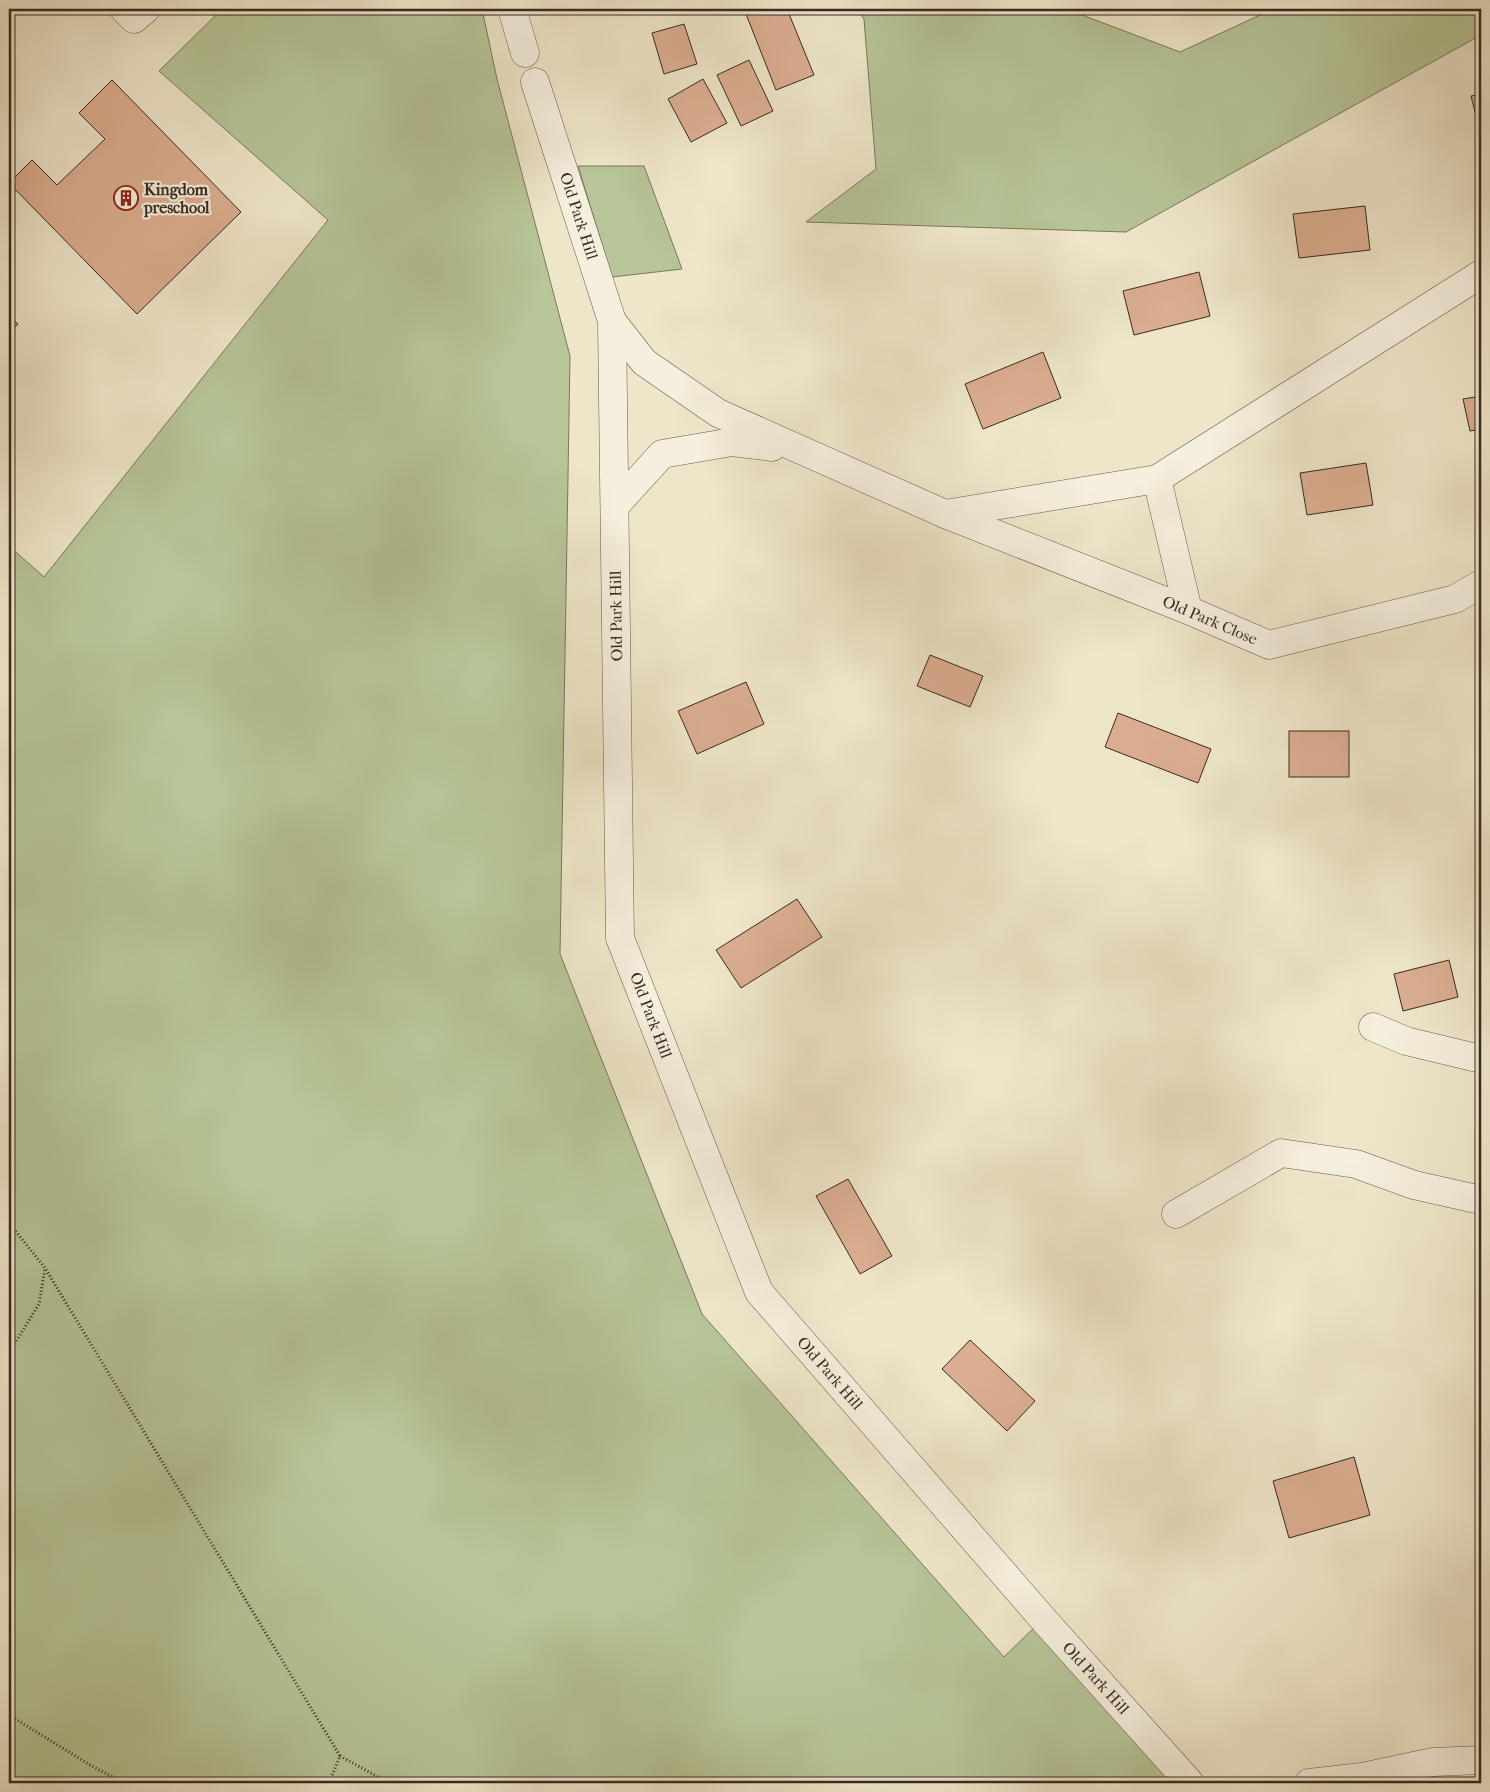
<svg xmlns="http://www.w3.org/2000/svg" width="1490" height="1792" font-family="'IM FELL French Canon',serif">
	<rect width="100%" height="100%" fill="#efe6ca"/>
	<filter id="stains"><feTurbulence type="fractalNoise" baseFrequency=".004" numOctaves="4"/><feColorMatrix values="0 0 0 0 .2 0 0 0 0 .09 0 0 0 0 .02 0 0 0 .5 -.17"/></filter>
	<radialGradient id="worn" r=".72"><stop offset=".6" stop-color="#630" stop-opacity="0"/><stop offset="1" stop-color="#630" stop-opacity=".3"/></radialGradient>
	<!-- green -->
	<g fill="#b7c598" stroke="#78785e">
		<path d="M 222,9 L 482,9 L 497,79 L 570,356 L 560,954 L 702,1314 L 1004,1657 L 1043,1619 L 1190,1783 L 9,1783 L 9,546 L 44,577 L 328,220 L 159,71 Z"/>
		<path d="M 856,9 L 1066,9 L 1180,52 L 1273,9 L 1481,9 L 1481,35 L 1126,232 L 806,222 L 876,169 L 864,19 Z"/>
		<path d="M 578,166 L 644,166 L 682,269 L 612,277 Z"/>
	</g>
	<!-- building -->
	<g fill="#dbae91" stroke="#392a23">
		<path d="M 744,9 L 787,9 L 814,75 L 776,90 Z"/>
		<path d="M 684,24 L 697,64 L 664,74 L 652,33 Z"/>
		<path d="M 749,60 L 773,111 L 741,126 L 717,75 Z"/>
		<path d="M 703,79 L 727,123 L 691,142 L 668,99 Z"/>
		<path d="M 112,80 L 241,212 L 137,314 L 9,183 L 32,160 L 57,185 L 105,139 L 79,113 Z"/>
		<path d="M 1481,94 L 1481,132 L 1480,132 L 1471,96 Z"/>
		<path d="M 1365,206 L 1370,250 L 1299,258 L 1293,214 Z"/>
		<path d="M 1199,272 L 1210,316 L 1134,335 L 1123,291 Z"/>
		<path d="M 9,316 L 18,324 L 9,334 Z"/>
		<path d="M 1043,352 L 1061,398 L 983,429 L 965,384 Z"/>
		<path d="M 1481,396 L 1481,429 L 1470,431 L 1463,399 Z"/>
		<path d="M 1366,463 L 1373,505 L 1307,515 L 1300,473 Z"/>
		<path d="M 930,655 L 983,676 L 970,707 L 917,686 Z"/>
		<path d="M 746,682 L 764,724 L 697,754 L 678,711 Z"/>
		<path d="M 1118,713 L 1211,749 L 1198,783 L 1105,747 Z"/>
		<rect x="1289" y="731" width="60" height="46"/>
		<path d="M 797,899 L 822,937 L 741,988 L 716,950 Z"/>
		<path d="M 1449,960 L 1458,997 L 1403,1011 L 1394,974 Z"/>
		<path d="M 848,1179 L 892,1256 L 860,1274 L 816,1196 Z"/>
		<path d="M 970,1340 L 1035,1401 L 1007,1431 L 942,1369 Z"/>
		<path d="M 1354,1457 L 1370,1515 L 1289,1538 L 1273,1481 Z"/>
	</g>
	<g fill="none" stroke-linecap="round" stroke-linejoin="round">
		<defs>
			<g id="minor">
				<path d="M 124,9 L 134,19 L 146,9"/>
				<path d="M 512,9 L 525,53"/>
				<path d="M 535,82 L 612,321 L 620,938 L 759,1292 L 1043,1619 L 1190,1783"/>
				<path d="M 612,321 L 644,362 L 718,413 L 945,514 L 1157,479 L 1481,274"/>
				<path d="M 1157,479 L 1188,610"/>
				<path d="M 615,506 L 662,454 L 732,442 L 772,447"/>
				<path d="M 945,514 L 1188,610 L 1269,645 L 1455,599 L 1481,584"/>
				<path d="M 1373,1027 L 1406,1041 L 1481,1059"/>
				<path d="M 1176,1214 L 1281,1153 L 1356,1164 L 1414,1185 L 1481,1200"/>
				<path d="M 1309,1783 L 1362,1777 L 1433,1762 L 1481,1760"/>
			</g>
		</defs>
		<!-- minor casing -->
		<use href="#minor" stroke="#66594d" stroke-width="29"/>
		<!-- path -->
		<g stroke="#392a23" stroke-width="3" stroke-dasharray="1 2.5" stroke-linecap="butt">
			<path d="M 9,1223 L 45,1268 L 340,1756 L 329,1783"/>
			<path d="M 9,1353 L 39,1304 L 45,1269"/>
			<path d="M 9,1715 L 90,1765 L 124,1783"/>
			<path d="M 340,1756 L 389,1783"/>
		</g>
		<!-- minor -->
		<use href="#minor" stroke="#f5efdd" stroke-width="28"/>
	</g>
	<!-- icons -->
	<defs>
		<symbol id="building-ring" viewBox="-11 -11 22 22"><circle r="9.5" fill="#f5efdd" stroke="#8f2418" stroke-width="1.5"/><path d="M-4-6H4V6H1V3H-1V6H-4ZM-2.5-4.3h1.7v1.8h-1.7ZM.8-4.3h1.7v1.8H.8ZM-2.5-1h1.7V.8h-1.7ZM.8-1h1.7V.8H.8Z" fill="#8f2418"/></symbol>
	</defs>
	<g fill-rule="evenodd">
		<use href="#building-ring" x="112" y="184" width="28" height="28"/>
	</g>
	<g text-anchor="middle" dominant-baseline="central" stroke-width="4.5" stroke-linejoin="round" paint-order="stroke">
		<!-- poi labels -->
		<g font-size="16" font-weight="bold" fill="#392a23" stroke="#f5efdd" text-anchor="start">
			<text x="144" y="189">Kingdom<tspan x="144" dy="18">preschool</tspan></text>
		</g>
		<!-- street labels -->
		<g font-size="16" fill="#392a23" stroke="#f5efdd">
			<text transform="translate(579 216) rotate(72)">Old Park Hill</text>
			<text transform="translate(616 616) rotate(-91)">Old Park Hill</text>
			<text transform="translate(1210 620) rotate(23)">Old Park Close</text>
			<text transform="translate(651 1015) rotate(69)">Old Park Hill</text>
			<text transform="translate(830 1373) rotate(49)">Old Park Hill</text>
			<text transform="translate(1096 1678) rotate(48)">Old Park Hill</text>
		</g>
	</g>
	<!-- margin -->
	<rect width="1490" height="1792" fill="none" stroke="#efe6ca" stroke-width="30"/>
	<rect x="10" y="10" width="1470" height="1772" fill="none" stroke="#392a23" stroke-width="2.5"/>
	<rect x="15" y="15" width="1460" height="1762" fill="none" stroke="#392a23"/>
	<rect width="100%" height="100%" filter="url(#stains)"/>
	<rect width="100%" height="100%" fill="url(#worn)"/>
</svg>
